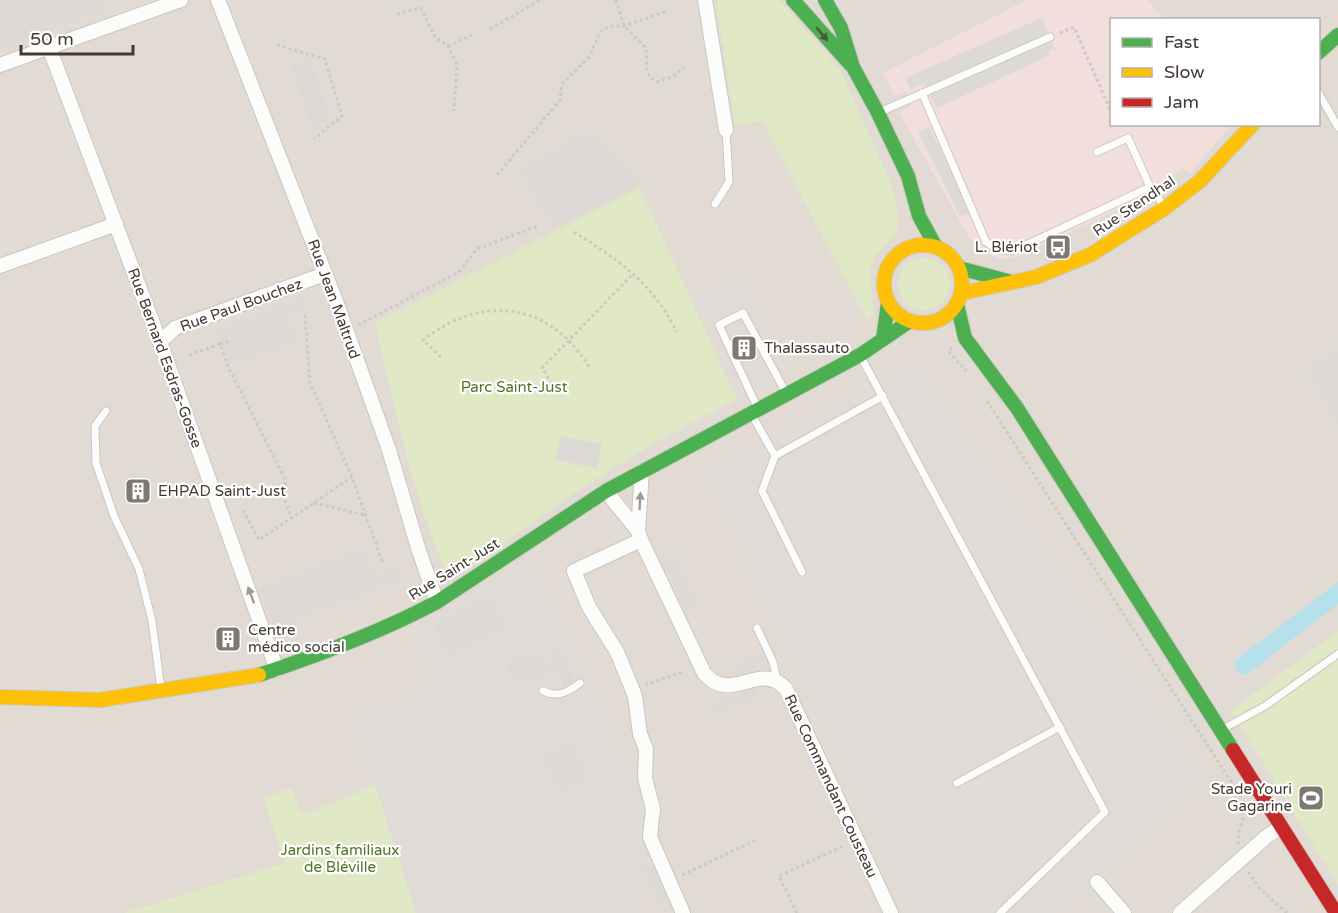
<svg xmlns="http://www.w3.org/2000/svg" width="1338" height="913" font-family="'Varela Round',sans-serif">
	<rect width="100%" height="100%" fill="#eeeae6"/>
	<!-- residential -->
	<path fill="#e2dbd3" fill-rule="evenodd" d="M 0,0 L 1338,0 L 1338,913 L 1055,913 L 1186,798 L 786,640 L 914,913 L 0,913 ZM 1112,20 L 1318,20 L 1318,124 L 1112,124 Z"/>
	<!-- industrial -->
	<g fill="#e1dbd7">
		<path d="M 739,281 L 785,375 L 738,399 L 716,340 L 698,300 Z"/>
		<path d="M 915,365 L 1206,780 L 1055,913 L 914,913 L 705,471 Z"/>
		<path d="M 530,557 L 647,812 L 635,913 L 416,913 L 353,719 L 431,690 L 417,627 L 473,596 Z"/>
	</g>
	<!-- medical -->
	<path fill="#f1dedd" d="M 1027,0 L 1148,0 L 1164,19 L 1112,20 L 1112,124 L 1231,125 L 1190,174 L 1183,168 L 1143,198 L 1016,257 L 1000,259 L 982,252 L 970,239 L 899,112 L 912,105 L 906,92 L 895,96 L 883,73 Z"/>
	<!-- green -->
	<g fill="#e1e8c5">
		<path d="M 716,0 L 779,0 L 839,68 L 890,181 L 897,205 L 898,227 L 893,237 L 877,254 L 871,266 L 870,277 L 874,312 L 868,322 L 762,121 L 735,126 Z"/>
		<path d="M 640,188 L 724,372 L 738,399 L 654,443 L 582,488 L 450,580 C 412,499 396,410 375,323 Z"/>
		<circle cx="924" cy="284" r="26"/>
		<path d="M 1338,631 L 1338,885 L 1231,711 Z"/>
		<path d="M 375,785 L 416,913 L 125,913 L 285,863 L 263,798 L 290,788 L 303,815 Z"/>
	</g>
	<!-- parking -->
	<g fill="#ddd9d6">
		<path d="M 9,0 L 101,0 L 105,10 L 0,48 L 0,3 Z"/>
		<path d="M 1042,18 L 1054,48 L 1048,51 L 1050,55 L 937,108 L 924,83 L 910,90 L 905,78 Z"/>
		<path d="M 310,59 L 331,118 L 312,125 L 292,65 Z"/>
		<path d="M 929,127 L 972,212 L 960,216 L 918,132 Z"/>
		<path d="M 590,132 L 639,184 L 554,227 L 519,168 Z"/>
		<path d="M 304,298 L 307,308 L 287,315 L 296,340 L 230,364 L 217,331 Z"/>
		<path d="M 1338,349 L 1338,420 L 1307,368 Z"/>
		<path d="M 561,436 L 602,444 L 597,468 L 556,460 Z"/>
		<path d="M 364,549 L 375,576 L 396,568 L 400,579 L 275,626 L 261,588 Z"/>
		<path d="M 674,556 L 696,604 L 686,609 L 663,561 Z"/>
		<path d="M 489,596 L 504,628 L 448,654 L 434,622 Z"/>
		<path d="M 557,645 L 574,680 L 565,688 L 549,653 Z"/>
		<path d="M 765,653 L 769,663 L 736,677 L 732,667 Z"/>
		<path d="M 540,654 L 553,673 L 545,676 L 525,675 L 512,678 L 507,662 Z"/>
		<path d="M 754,686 L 757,696 L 715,712 L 711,703 Z"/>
		<path d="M 573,743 L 588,777 L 561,789 L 545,756 Z"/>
		<path d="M 653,861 L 669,897 L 659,902 L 642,866 Z"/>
	</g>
	<!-- water -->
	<path fill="#b5e1ed" d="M 1338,582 L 1338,604 L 1246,675 L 1238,673 L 1235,667 L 1236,660 Z"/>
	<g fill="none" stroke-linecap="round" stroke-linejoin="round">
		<defs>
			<g id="lane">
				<path d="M 1318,92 L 1338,127"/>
				<path d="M 922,93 L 986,242 L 996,249 L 1013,251 L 1150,187 L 1128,138 L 1097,152"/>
				<path d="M 880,112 L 1050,37"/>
				<path d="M 1150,187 L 1164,206"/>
				<path d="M 715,204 L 729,182 L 726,130"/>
				<path d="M 861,357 L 1105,812 L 1000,913"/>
				<path d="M 758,409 L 719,325 L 743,313 L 786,393"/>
				<path d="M 106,411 L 95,426 L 96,463 L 114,516 L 139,569 L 152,621 L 161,689"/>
				<path d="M 752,415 L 775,456 L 762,491 L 802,572"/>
				<path d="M 775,456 L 883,396"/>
				<path d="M 757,628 L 773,662 L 777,680"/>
				<path d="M 543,691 C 558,698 568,692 580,683"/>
				<path d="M 1223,729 L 1265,706 L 1338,654"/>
				<path d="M 957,783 L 1060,727"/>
			</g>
			<g id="street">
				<path d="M 218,0 L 337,304 L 389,450 L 419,551 L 437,602"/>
				<path d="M 705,0 L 726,130"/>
				<path d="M 49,47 L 160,342 L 277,670"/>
				<path d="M 0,65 L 181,0"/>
				<path d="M 0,266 L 116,224"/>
				<path d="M 160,342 L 175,328 L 325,274"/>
				<path d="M 642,471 L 638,531 L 641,540 L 704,673 C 731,706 759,659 786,689 L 891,913"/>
				<path d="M 606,491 L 638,531"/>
				<path d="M 641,540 L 574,571 L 589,607 L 617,652 L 635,696 L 640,734 L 646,749 L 645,778 L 653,809 L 650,837 L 683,913"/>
				<path d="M 1097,882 L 1124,913"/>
				<path d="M 1180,913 L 1266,837 L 1281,827"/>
			</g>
			<g id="fast">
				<path d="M 793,0 L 850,64"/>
				<path d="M 825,0 L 841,28 L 853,67 L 878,113 L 908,176 L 919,216 L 936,247"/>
				<path d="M 1318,53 L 1338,35"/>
				<path d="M 959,268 L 1008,281"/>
				<path d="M 957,304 L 965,338 L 1017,408 L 1233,750"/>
				<path d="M 883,339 L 888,303"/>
				<path d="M 259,675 C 319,655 381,632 437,602 L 606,491 L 860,355 L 910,321"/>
			</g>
			<g id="slow">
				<circle cx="923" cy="284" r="39"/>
				<path d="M 962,293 L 1036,277 L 1090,255 L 1165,208 L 1200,181 L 1253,124"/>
				<path d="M 0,697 L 100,700 L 259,675"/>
			</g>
			<path id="jam" d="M 1233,750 L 1336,913"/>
		</defs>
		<!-- lane casing -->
		<use href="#lane" stroke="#cac6c2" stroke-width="9"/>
		<!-- street casing -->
		<use href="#street" stroke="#cac6c2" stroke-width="16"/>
		<!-- fast casing -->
		<use href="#fast" stroke="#cfc7be" stroke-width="16"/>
		<!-- slow casing -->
		<use href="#slow" stroke="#cfc7be" stroke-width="16"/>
		<!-- jam casing -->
		<use href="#jam" stroke="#cfc7be" stroke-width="16"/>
		<!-- path -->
		<g stroke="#ccc9c5" stroke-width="3" stroke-dasharray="3 3" stroke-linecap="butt">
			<path d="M 616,0 L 624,26 L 646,48 L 647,72 L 652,79 L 658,82 L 674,76 L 684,67"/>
			<path d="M 397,14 L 421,8 L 435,37 L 448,46 L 457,65 L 454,111"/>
			<path d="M 490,29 L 540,0"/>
			<path d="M 1060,33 L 1074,27 L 1112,114"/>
			<path d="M 277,45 L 325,59 L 342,116 L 314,139"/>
			<path d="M 448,46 L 472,35"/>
			<path d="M 497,175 L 560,100 L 562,84 L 590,56 L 600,32 L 610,26 L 624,26 L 667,11"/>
			<path d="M 574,232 C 604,251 636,271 657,300 C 665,310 671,321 677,332"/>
			<path d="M 305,315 L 310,383 L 352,477 L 383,564"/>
			<path d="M 358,325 L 459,272 L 477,249 L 538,226"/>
			<path d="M 220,344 L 230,341"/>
			<path d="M 952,348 L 948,351 L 966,371"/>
			<path d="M 189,355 L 220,344 L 229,369 L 285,479 L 285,500 L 292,518"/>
			<path d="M 441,357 L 423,340 C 482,294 549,301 589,367"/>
			<path d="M 558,394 L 542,368 L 633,274"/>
			<path d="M 987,401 L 1244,802"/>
			<path d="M 314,503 L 365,515"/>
			<path d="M 243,510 L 259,540 L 352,477"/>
			<path d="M 645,685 L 682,672"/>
			<path d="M 1238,844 L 1239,832 L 1243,820 L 1241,801"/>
			<path d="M 1248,872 L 1261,890 L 1287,913"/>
			<path d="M 682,875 L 756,840"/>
			<path d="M 797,913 L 779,876 L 843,846"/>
		</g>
		<!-- lane -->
		<use href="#lane" stroke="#fcfcfb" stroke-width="7"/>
		<!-- street -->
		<use href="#street" stroke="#fcfcfb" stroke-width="14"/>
		<!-- fast -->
		<use href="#fast" stroke="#4caf50" stroke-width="14"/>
		<!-- slow -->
		<use href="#slow" stroke="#ffc107" stroke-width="14"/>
		<!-- jam -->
		<use href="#jam" stroke="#c62828" stroke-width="14"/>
	</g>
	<!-- one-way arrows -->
	<defs><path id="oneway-solid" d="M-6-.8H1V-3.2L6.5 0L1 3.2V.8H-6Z" transform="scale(1.5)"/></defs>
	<use fill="#465c3c" href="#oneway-solid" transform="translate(822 34) rotate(50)"/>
	<g fill="#a09a97">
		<use href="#oneway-solid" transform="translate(640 501) rotate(-87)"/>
		<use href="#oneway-solid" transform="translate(251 595) rotate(-110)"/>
	</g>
	<!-- icons -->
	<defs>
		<symbol id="bus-square" viewBox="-11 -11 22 22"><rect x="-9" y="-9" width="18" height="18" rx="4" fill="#7f7772" stroke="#fff"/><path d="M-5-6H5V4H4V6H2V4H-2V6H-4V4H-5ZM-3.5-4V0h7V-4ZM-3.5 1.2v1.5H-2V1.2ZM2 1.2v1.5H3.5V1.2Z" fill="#fff"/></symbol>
		<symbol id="building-square" viewBox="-11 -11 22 22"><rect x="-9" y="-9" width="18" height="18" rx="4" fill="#7f7772" stroke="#fff"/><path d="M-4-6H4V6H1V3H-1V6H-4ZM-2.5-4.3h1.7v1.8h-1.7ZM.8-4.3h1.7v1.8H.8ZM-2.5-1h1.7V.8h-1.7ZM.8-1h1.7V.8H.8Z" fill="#fff"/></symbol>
		<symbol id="stadium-square" viewBox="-11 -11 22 22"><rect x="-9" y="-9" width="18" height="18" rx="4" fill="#7f7772" stroke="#fff"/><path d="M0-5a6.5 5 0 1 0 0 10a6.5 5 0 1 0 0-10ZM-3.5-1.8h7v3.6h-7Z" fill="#fff"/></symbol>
	</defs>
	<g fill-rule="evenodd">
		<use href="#bus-square" x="1043" y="232" width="30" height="30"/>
		<use href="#building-square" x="729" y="333" width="30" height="30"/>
		<use href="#building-square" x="123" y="476" width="30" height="30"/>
		<use href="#building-square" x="213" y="624" width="30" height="30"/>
		<use href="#stadium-square" x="1296" y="783" width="30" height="30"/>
	</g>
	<g text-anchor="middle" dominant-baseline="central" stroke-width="4.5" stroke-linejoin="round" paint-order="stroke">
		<!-- street labels -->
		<g font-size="15" fill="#433933" stroke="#fff">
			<text transform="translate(1134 206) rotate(-34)">Rue Stendhal</text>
			<text transform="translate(334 299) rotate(70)">Rue Jean Maltrud</text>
			<text transform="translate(241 305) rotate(-20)">Rue Paul Bouchez</text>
			<text transform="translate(165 358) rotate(70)">Rue Bernard Esdras-Gosse</text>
			<text transform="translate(454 569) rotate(-32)">Rue Saint-Just</text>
			<text transform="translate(831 786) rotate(65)">Rue Commandant Cousteau</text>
		</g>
		<!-- poi labels -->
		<g font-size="15" fill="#433933" stroke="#fff" text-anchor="start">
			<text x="1038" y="247" text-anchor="end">L. Blériot</text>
			<text x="764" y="348">Thalassauto</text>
			<text x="158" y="491">EHPAD Saint-Just</text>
			<text x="248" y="630">Centre<tspan x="248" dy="17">médico social</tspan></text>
			<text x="1292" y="789" text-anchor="end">Stade Youri<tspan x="1292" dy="17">Gagarine</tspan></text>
		</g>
		<!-- park labels -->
		<g font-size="15" fill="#527427" stroke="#fff">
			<text x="514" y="387">Parc Saint-Just</text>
			<text x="340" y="850">Jardins familiaux<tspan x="340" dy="17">de Bléville</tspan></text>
		</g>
	</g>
	<!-- legend -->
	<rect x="1110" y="18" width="210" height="108" fill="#ffffff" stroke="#b4b0ad" stroke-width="1.5"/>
	<rect x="1122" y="38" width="30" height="9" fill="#4caf50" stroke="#b4b0ad" stroke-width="1.5"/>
	<text x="1164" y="48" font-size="18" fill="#433933">Fast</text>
	<rect x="1122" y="68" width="30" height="9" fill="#ffc107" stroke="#b4b0ad" stroke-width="1.5"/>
	<text x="1164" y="78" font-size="18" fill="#433933">Slow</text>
	<rect x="1122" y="98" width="30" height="9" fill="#c62828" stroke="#b4b0ad" stroke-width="1.5"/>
	<text x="1164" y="108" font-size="18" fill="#433933">Jam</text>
	<!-- scale -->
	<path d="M21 45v9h112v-9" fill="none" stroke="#433933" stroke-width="3"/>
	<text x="30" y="45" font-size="18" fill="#433933" stroke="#ffffff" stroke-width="4.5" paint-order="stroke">50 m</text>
</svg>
